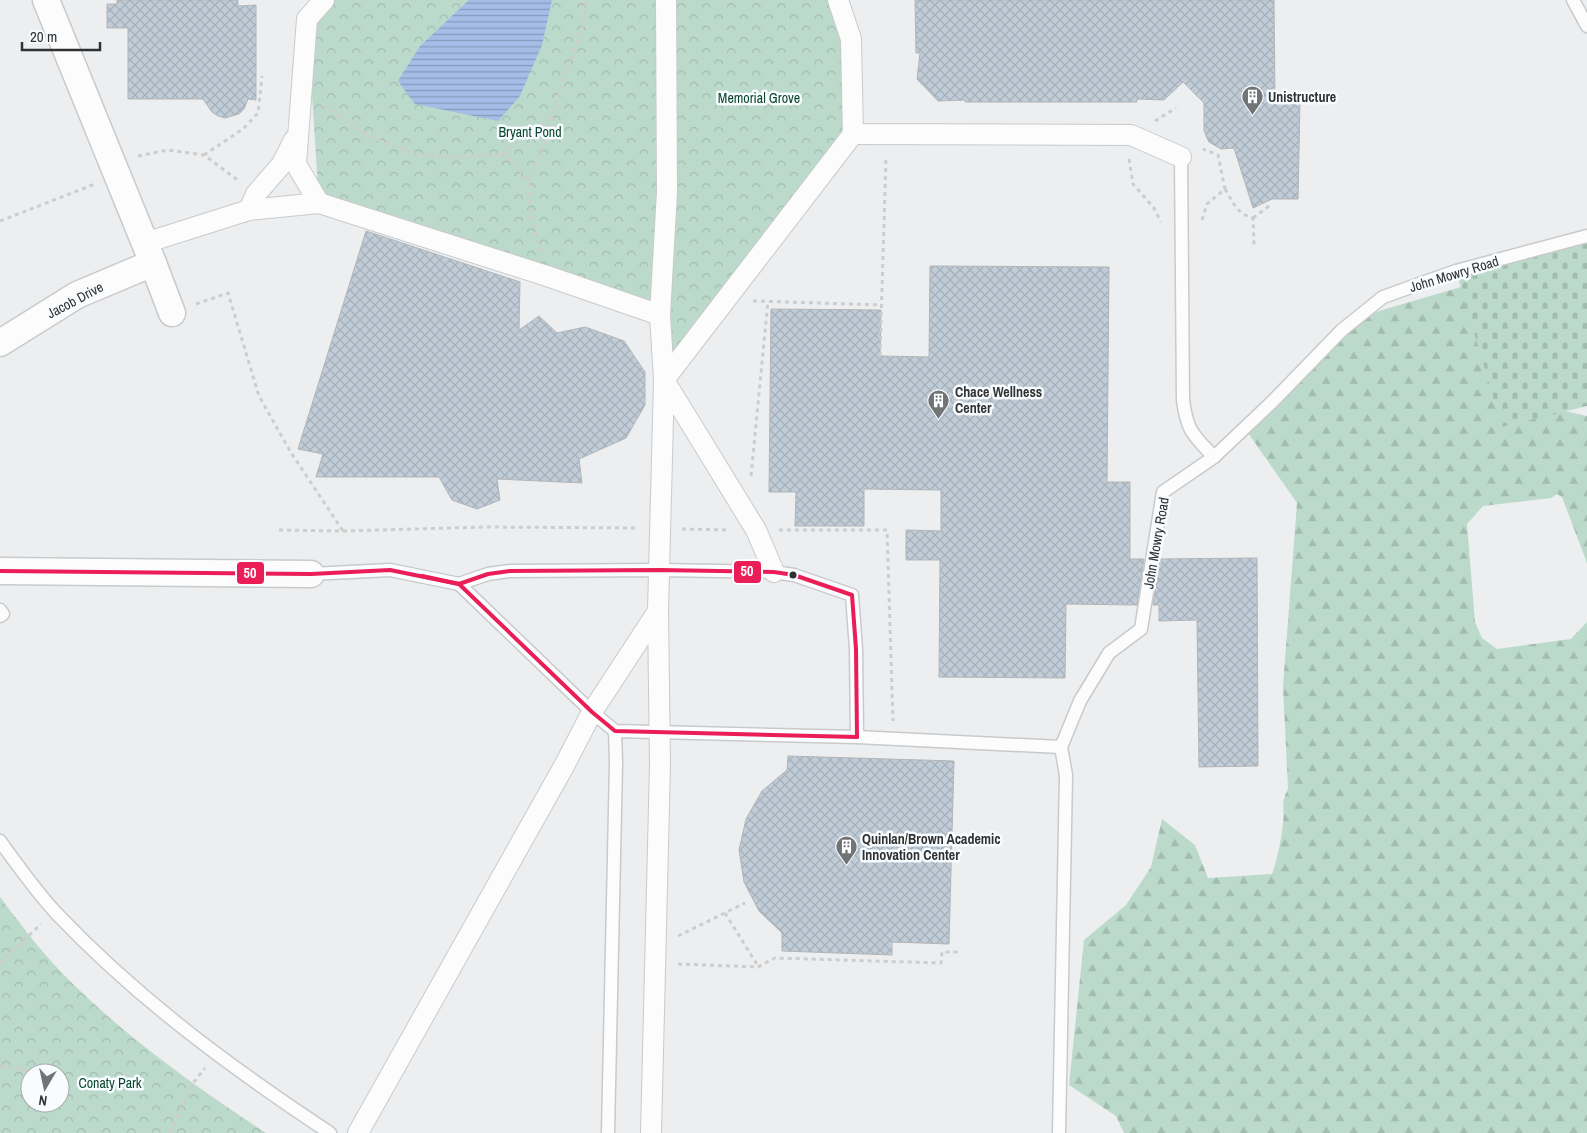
<svg xmlns="http://www.w3.org/2000/svg" width="1587" height="1133" font-family="'Archivo Narrow',sans-serif">
	<defs>
		<pattern id="forest-firs" width="22" height="20" patternUnits="userSpaceOnUse" patternTransform="scale(1.25)"><rect width="22" height="20" fill="#bcdacb"/><path d="M5 1l3.5 6h-7zM16 11l3.5 6h-7z" fill="#a2bcaf"/></pattern>
		<pattern id="cemetery-stones" width="16" height="16" patternUnits="userSpaceOnUse" patternTransform="scale(1.25)"><rect width="16" height="16" fill="#bcdacb"/><path d="M2 7V4a2 2 0 0 1 4 0v3zM10 15v-3a2 2 0 0 1 4 0v3z" fill="#a2bcaf"/></pattern>
		<pattern id="park-crowns" width="20" height="18" patternUnits="userSpaceOnUse" patternTransform="scale(1.25)"><rect width="20" height="18" fill="#bcdacb"/><path d="M2 6a3 3 0 1 1 6 0M12 15a3 3 0 1 1 6 0" fill="none" stroke="#a2bcaf"/></pattern>
		<pattern id="water-rules" width="6" height="5" patternUnits="userSpaceOnUse" patternTransform="scale(1.25)"><rect width="6" height="5" fill="#a5bde7"/><path d="M0 2.5h6" fill="none" stroke="#879abc"/></pattern>
		<pattern id="building-cross-hatch" width="8" height="8" patternUnits="userSpaceOnUse" patternTransform="scale(1.25)"><rect width="8" height="8" fill="#c0ccd7"/><path d="M0 0l8 8M0 8l8-8" fill="none" stroke="#a5b0b9"/></pattern>
	</defs>
	<rect width="100%" height="100%" fill="#eceef0"/>
	<!-- forest -->
	<path fill="url(#forest-firs)" d="M 1485,280 L 1547,407 L 1587,416 L 1587,563 L 1562,497 L 1557,494 L 1551,498 L 1483,506 L 1467,524 L 1475,622 L 1482,638 L 1497,649 L 1571,639 L 1587,622 L 1587,1133 L 1124,1133 L 1116,1116 L 1069,1085 L 1084,940 L 1126,905 L 1151,867 L 1162,819 L 1195,845 L 1208,878 L 1272,874 C 1278,857 1281,841 1283,823 C 1285,808 1280,804 1288,789 L 1283,686 L 1297,503 L 1246,430 L 1320,361 C 1338,348 1349,328 1367,317 C 1371,314 1377,312 1382,310 Z"/>
	<!-- cemetery -->
	<path fill="url(#cemetery-stones)" d="M 1587,236 L 1587,406 L 1502,427 L 1456,271 Z"/>
	<!-- park -->
	<g fill="url(#park-crowns)" fill-rule="evenodd">
		<path d="M 324,0 L 838,0 L 853,134 L 664,380 L 660,315 L 319,203 L 307,19 Z"/>
		<path d="M 0,897 C 22,926 44,956 71,982 C 129,1039 197,1088 266,1133 L 0,1133 ZM 30,1073 L 60,1073 L 60,1103 L 30,1103 Z"/>
	</g>
	<!-- water -->
	<path fill="url(#water-rules)" d="M 469,0 L 552,0 L 542,45 L 520,96 L 498,121 L 415,104 L 398,81 L 420,46 Z"/>
	<!-- building -->
	<g fill="url(#building-cross-hatch)" stroke="#b3b5b6">
		<path d="M 117,0 L 238,0 L 238,6 L 256,5 L 256,100 L 248,99 L 244,109 L 239,114 L 225,118 L 218,116 L 212,112 L 203,99 L 128,99 L 128,28 L 107,28 L 107,4 L 117,4 Z"/>
		<path d="M 915,0 L 1274,0 L 1275,99 L 1300,101 L 1298,199 L 1272,199 L 1253,208 L 1234,148 L 1221,149 L 1209,142 L 1206,136 L 1204,130 L 1204,103 L 1183,82 L 1164,100 L 1137,99 L 1137,102 L 965,102 L 965,100 L 938,101 L 917,79 L 920,53 L 916,53 Z"/>
		<path d="M 366,231 L 520,282 L 519,330 L 539,316 L 557,333 L 585,327 L 624,341 L 645,372 L 645,405 L 626,438 L 579,459 L 582,483 L 497,479 L 500,500 L 477,509 L 452,500 L 439,477 L 316,477 L 323,454 L 298,449 Z"/>
		<path d="M 930,266 L 1109,267 L 1107,482 L 1130,482 L 1130,559 L 1144,559 L 1137,605 L 1066,604 L 1065,678 L 939,677 L 940,560 L 906,560 L 906,530 L 941,531 L 941,490 L 864,489 L 864,526 L 795,526 L 796,492 L 769,492 L 771,309 L 881,310 L 880,356 L 929,357 Z"/>
		<path d="M 1257,558 L 1258,766 L 1199,767 L 1197,620 L 1159,621 L 1159,605 L 1153,605 L 1160,559 Z"/>
		<path d="M 788,756 L 954,761 L 949,944 L 892,942 L 892,955 L 782,951 L 782,933 L 759,911 L 744,882 L 739,850 L 746,819 L 762,791 L 787,770 Z"/>
	</g>
	<g fill="none" stroke-linecap="round" stroke-linejoin="round">
		<defs>
			<g id="service">
				<path d="M 1573,0 L 1587,26"/>
				<path d="M 1181,157 L 1183,400 C 1187,431 1193,435 1214,457"/>
				<path d="M 311,574 L 390,570 L 459,584 L 488,574 L 510,571 L 659,570 L 774,572 L 794,575 L 852,595 L 856,649 L 857,737"/>
				<path d="M 459,584 L 592,712 L 615,731 L 857,737 L 1061,747 L 1080,701 L 1109,653 L 1141,629 L 1163,492 L 1214,457 L 1271,403 L 1342,330 L 1383,297 L 1456,271 L 1587,236"/>
				<path d="M 0,610 L 3,614 L 0,616"/>
				<path d="M 0,841 C 18,866 37,893 58,915 C 139,1000 233,1069 330,1133"/>
				<path d="M 608,1133 L 616,763 L 615,731"/>
				<path d="M 1059,1133 L 1066,775 L 1061,747"/>
			</g>
			<g id="pedestrian">
				<path d="M 838,0 L 851,39 L 853,134 L 1131,135 L 1181,157"/>
				<path d="M 319,203 L 296,164 L 307,19 L 324,0"/>
				<path d="M 249,210 L 319,203 L 547,276 L 660,315"/>
				<path d="M 145,243 L 249,210 L 256,194 L 282,164 L 294,140"/>
				<path d="M 774,572 L 756,530 L 664,380 L 853,134"/>
				<path d="M 358,1133 L 564,766 L 592,712 L 658,611"/>
				<path d="M 651,1133 L 660,765 L 658,611 L 664,380 L 660,315 L 667,192 L 666,0"/>
			</g>
			<g id="minor">
				<path d="M 46,0 L 153,263 L 172,313"/>
				<path d="M 0,343 L 77,295 L 153,263"/>
				<path d="M 0,571 L 311,574"/>
			</g>
		</defs>
		<!-- service casing -->
		<use href="#service" stroke="#c8cacb" stroke-width="15"/>
		<!-- pedestrian casing -->
		<use href="#pedestrian" stroke="#c8cacb" stroke-width="22"/>
		<!-- minor casing -->
		<use href="#minor" stroke="#c8cacb" stroke-width="29"/>
		<!-- path -->
		<g stroke="#cdcdcd" stroke-width="3" stroke-dasharray="4 4" stroke-linecap="butt">
			<path d="M 323,106 L 368,135 L 414,154 L 455,157 L 502,154 L 552,117"/>
			<path d="M 1155,121 L 1176,108"/>
			<path d="M 502,154 L 516,164 L 528,183"/>
			<path d="M 204,155 L 243,129 L 258,113 L 262,76"/>
			<path d="M 138,156 L 168,150 L 204,155 L 239,181"/>
			<path d="M 1129,159 L 1133,184 L 1154,208 L 1161,222"/>
			<path d="M 1225,189 C 1233,202 1237,214 1253,218 L 1254,245"/>
			<path d="M 1253,218 L 1269,206"/>
			<path d="M 1202,220 L 1207,204 L 1225,189 L 1218,155 L 1203,149"/>
			<path d="M 0,221 L 95,184"/>
			<path d="M 540,251 L 531,214 L 528,183 L 543,146 L 562,84 L 582,27 L 586,0"/>
			<path d="M 753,301 L 882,305"/>
			<path d="M 196,304 L 228,293 L 259,396 L 290,451 L 343,531"/>
			<path d="M 880,356 L 886,157"/>
			<path d="M 751,476 L 768,301"/>
			<path d="M 682,529 L 728,530"/>
			<path d="M 279,530 L 343,531 L 486,527 L 638,528"/>
			<path d="M 779,530 L 887,530 L 893,721"/>
			<path d="M 725,913 L 758,966"/>
			<path d="M 678,936 L 745,903"/>
			<path d="M 0,963 L 41,924"/>
			<path d="M 678,964 L 758,967 L 775,958 L 941,963 L 942,952 L 960,952"/>
			<path d="M 0,1066 L 41,1073"/>
			<path d="M 170,1133 L 193,1083 L 205,1068"/>
		</g>
		<!-- service -->
		<use href="#service" stroke="#fcfcfd" stroke-width="12"/>
		<!-- pedestrian -->
		<use href="#pedestrian" stroke="#fcfcfd" stroke-width="20"/>
		<!-- minor -->
		<use href="#minor" stroke="#fcfcfd" stroke-width="26"/>
		<defs>
			<g id="bus-1">
				<path d="M 0,571 L 311,574 L 390,570 L 459,584 L 488,574 L 510,571 L 659,570 L 774,572 L 794,575 L 852,595 L 856,649 L 857,737"/>
				<path d="M 422,576 L 459,584 L 592,712 L 615,731 L 857,737"/>
			</g>
		</defs>
		<!-- bus-1 casing -->
		<use href="#bus-1" stroke="#f8fcff" stroke-width="8"/>
		<!-- bus-1 -->
		<use href="#bus-1" stroke="#ea1d57" stroke-width="4"/>
	</g>
	<!-- icons -->
	<defs>
		<symbol id="building-pin" viewBox="-11 -11 22 30"><path d="M0 17L-7.5 6A9.5 9.5 0 1 1 7.5 6Z" fill="#717374" stroke="#f8fcff"/><path d="M-4-6H4V6H1V3H-1V6H-4ZM-2.5-4.3h1.7v1.8h-1.7ZM.8-4.3h1.7v1.8H.8ZM-2.5-1h1.7V.8h-1.7ZM.8-1h1.7V.8H.8Z" fill="#fff"/></symbol>
	</defs>
	<g fill-rule="evenodd">
		<use href="#building-pin" x="1240" y="84" width="25" height="34"/>
		<use href="#building-pin" x="926" y="388" width="25" height="34"/>
		<use href="#building-pin" x="834" y="834" width="25" height="34"/>
	</g>
	<!-- markers -->
	<circle fill="#2f3132" stroke="#f8fcff" stroke-width="2" cx="793" cy="575" r="4.5"/>
	<g text-anchor="middle" dominant-baseline="central" stroke-width="5" stroke-linejoin="round" paint-order="stroke">
		<!-- poi labels -->
		<g font-size="14" font-weight="bold" fill="#2f3132" stroke="#f8fcff" text-anchor="start">
			<text x="1268" y="97">Unistructure</text>
			<text x="955" y="392">Chace Wellness<tspan x="955" dy="16">Center</tspan></text>
			<text x="862" y="839">Quinlan/Brown Academic<tspan x="862" dy="16">Innovation Center</tspan></text>
		</g>
		<!-- park labels -->
		<g font-size="14" fill="#09462d" stroke="#f8fcff">
			<text x="759" y="98">Memorial Grove</text>
			<text x="530" y="132">Bryant Pond</text>
			<text x="110" y="1083">Conaty Park</text>
		</g>
		<!-- street labels -->
		<g font-size="14" fill="#2f3132" stroke="#f8fcff">
			<text transform="translate(1454 274) rotate(-17)">John Mowry Road</text>
			<text transform="translate(75 300) rotate(-28)">Jacob Drive</text>
			<text transform="translate(1156 543) rotate(-80)">John Mowry Road</text>
		</g>
	</g>
	<g stroke="#f8fcff" stroke-width="2">
		<rect x="733" y="560" width="29" height="24" rx="5" fill="#ea1d57"/>
		<rect x="236" y="561" width="29" height="24" rx="5" fill="#ea1d57"/>
	</g>
	<g font-size="14" text-anchor="middle" font-weight="bold" fill="#fff">
		<text x="747" y="576">50</text>
		<text x="250" y="578">50</text>
	</g>
	<!-- north arrow -->
	<g transform="translate(45 1088) rotate(189)"><circle r="24" fill="#f8fcff" stroke="#a8abad"/>
	<path d="M0-4L9 19L0 12L-9 19Z" fill="#717374"/>
	<text y="-8" font-size="14" font-weight="bold" text-anchor="middle" fill="#2f3132">N</text>
	</g>
	<!-- scale -->
	<path d="M22 42v8h78v-8" fill="none" stroke="#2f3132" stroke-width="2.5"/>
	<text x="30" y="42" font-size="15" fill="#2f3132" stroke="#f8fcff" stroke-width="4" paint-order="stroke">20 m</text>
</svg>
